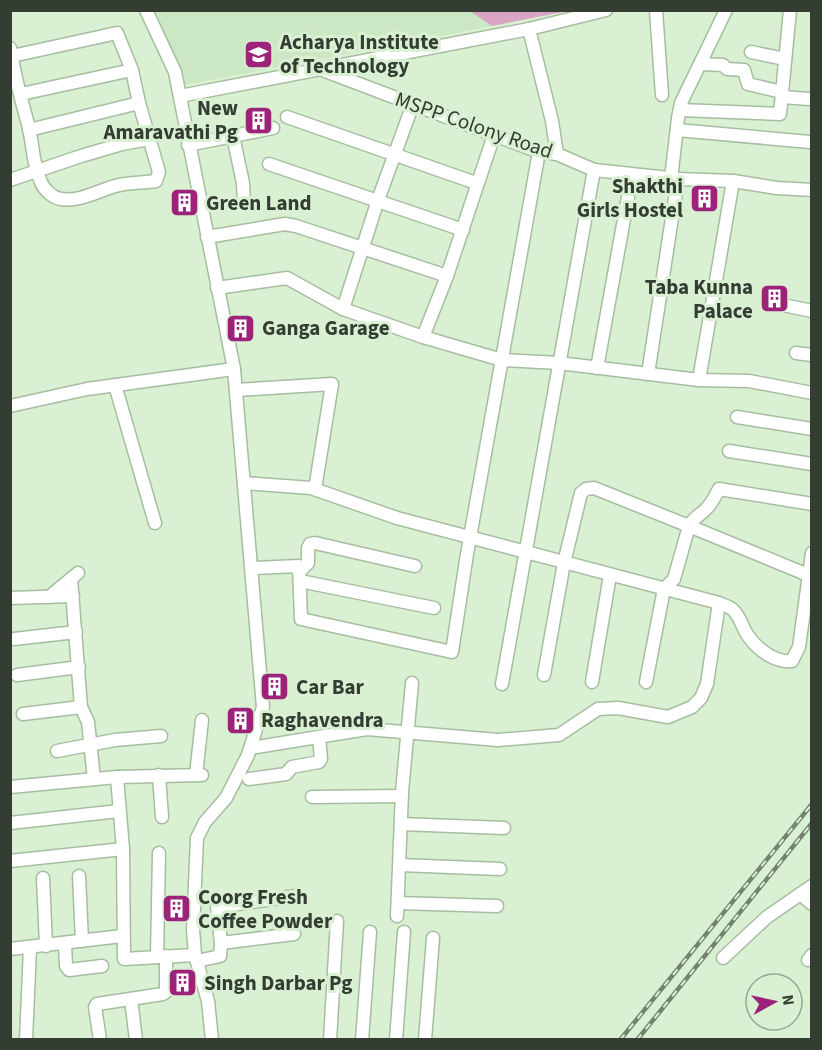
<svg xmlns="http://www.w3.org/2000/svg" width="822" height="1050" font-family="'Source Sans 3',sans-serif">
	<rect width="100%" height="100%" fill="#d9f0d3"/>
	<!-- built -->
	<path fill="#cbe7c3" d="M 470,10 L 492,26 L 184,85 L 180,67 L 153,11 Z"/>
	<!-- green -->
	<path fill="#daa5c5" d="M 470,11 L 470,10 L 568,11 L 492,26 Z"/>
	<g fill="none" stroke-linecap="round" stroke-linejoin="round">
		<defs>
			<g id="minor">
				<path d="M 146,10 L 175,72 L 234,369 L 263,707 L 248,755 L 226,798 L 205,822 L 197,838 L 193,929 L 195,955 L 208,1001 L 212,1040"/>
				<path d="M 656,10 L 662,95"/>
				<path d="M 529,29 L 552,121 L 557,154"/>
				<path d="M 10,48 L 12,56 L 117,33 L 132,70 L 21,94"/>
				<path d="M 751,52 L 785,59"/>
				<path d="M 12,56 C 15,81 23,104 29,128 C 33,146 33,166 41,182 C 44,190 53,198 61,199 C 79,202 98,191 115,186 C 128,182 143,183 156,181 L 159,172 L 139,103 L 132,70"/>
				<path d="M 701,64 L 723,65 L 727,69 L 744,70 L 748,84 L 782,92"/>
				<path d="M 317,68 L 539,152 L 557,154 L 594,170 L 678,179 L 733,181 L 777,188 L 812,190"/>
				<path d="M 180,96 L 529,29 L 606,10"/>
				<path d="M 782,97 L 809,99"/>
				<path d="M 680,110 L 780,114 L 790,10"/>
				<path d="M 287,117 L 476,183"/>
				<path d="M 29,130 L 139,103"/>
				<path d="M 677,130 L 810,142"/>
				<path d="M 233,136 L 243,183 L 244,204"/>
				<path d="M 188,145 L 273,128"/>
				<path d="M 269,164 L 463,230"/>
				<path d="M 671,179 L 678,118 L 681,103 L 726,10"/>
				<path d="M 10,180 L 81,156 L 122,144 L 149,139"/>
				<path d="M 207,237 L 285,224 L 296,226 L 447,276"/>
				<path d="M 217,288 L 287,278 L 343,309 L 423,337 L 502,360 L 559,363 L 699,380 L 749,381 L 812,393"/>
				<path d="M 783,305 L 812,311"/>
				<path d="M 343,309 L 378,200 L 413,104"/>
				<path d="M 423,337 L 447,276 L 494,135"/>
				<path d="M 796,353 L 812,355"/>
				<path d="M 597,368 L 632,175"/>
				<path d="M 648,374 L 678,179"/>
				<path d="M 699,380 L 733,181"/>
				<path d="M 115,385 L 155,523"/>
				<path d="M 236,390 L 332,384 L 315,489"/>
				<path d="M 10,406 L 87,389 L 234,369"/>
				<path d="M 737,417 L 812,429"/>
				<path d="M 729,451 L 812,464"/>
				<path d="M 244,483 L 311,488 L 397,518 L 719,603 L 707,684 L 701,698 L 692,707 L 668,717 L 618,708 L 598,709 L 559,735 L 498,740 L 367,729 L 251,748"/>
				<path d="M 252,568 L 299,566 L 301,619 L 452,652 L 467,554 L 539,152"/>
				<path d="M 299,572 L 308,563 L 308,548 L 310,544 L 315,543 L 415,566"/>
				<path d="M 71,579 L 81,707 L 88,722 L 94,779"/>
				<path d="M 300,581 L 434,608"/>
				<path d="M 49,597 L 78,573"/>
				<path d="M 10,598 L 73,596"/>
				<path d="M 719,603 C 723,605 728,606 732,609 C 741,616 742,629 749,637 C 758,650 776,663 792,661 L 799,647 L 812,553"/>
				<path d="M 14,639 L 76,632"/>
				<path d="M 17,675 L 79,667"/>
				<path d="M 544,675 L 564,563 L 581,493 L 586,489 L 594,488 L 689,526 C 693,519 698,516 704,511 C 711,505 715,497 719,489 L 812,504"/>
				<path d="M 592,682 L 610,575"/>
				<path d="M 646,682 L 664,589 L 674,579 L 689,526 L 808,575"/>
				<path d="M 502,684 L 594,170"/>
				<path d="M 23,714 L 81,707"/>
				<path d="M 57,751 L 115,740 L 161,736"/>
				<path d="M 159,775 L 162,817"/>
				<path d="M 196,775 L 202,720"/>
				<path d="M 117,777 L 123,849 L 124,959 L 195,955"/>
				<path d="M 249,779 L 286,774 L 292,767 L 319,762 L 321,759 L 319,737"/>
				<path d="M 10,787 L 117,777 L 202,775"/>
				<path d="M 312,797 L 402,796"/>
				<path d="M 10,823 L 119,811"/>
				<path d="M 401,824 L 504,828"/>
				<path d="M 10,861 L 123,849"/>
				<path d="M 400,865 L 500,869"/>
				<path d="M 79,876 L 82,941"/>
				<path d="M 43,878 L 46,946"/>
				<path d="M 800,894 L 812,904"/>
				<path d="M 398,903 L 497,906"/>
				<path d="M 397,916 L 402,792 L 412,683"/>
				<path d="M 65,943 L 66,966 L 69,970 L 102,966"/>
				<path d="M 221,943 L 294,934"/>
				<path d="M 10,949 L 122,936"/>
				<path d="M 157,957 L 159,853"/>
				<path d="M 723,958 L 767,917 L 812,886"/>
				<path d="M 808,960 L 812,955"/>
				<path d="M 197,961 L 220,956 L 221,943 L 217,907 L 295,896"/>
				<path d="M 131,999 L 136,1040"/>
				<path d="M 26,1040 L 30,948"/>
				<path d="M 100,1040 L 95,1007 L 97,1004 L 163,994 L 166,992 L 166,956"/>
				<path d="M 330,1040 L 337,921"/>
				<path d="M 362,1040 L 370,932"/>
				<path d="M 396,1040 L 404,932"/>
				<path d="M 425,1040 L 433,938"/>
			</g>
		</defs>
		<!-- minor casing -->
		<use href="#minor" stroke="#a7bda1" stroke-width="15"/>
		<!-- minor -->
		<use href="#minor" stroke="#fff" stroke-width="12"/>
		<defs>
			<g id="rail">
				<path d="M 620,1040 L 812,804"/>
				<path d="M 637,1040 L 812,823"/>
			</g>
		</defs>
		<!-- rail casing -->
		<use href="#rail" stroke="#748370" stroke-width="4.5"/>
		<!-- rail -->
		<use href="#rail" stroke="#d9f0d3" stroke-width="2" stroke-dasharray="7" stroke-linecap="butt"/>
	</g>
	<!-- icons -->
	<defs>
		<symbol id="university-square" viewBox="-11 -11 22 22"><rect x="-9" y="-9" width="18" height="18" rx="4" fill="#9c227a" stroke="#d9f0d3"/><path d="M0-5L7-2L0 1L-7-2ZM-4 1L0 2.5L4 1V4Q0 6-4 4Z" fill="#fff"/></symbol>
		<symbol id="building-square" viewBox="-11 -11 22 22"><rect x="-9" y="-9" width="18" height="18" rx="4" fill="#9c227a" stroke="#d9f0d3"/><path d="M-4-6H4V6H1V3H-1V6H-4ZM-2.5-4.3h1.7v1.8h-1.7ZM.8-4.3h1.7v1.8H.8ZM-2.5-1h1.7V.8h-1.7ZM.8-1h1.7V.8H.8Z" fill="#fff"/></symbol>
	</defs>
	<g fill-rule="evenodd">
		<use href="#university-square" x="242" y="38" width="33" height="33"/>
		<use href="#building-square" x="242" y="104" width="33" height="33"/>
		<use href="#building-square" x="688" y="182" width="33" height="33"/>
		<use href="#building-square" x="168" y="186" width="33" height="33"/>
		<use href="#building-square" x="758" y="282" width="33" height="33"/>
		<use href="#building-square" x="224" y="312" width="33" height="33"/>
		<use href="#building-square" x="258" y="670" width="33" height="33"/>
		<use href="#building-square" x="224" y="704" width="33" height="33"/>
		<use href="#building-square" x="160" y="892" width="33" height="33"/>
		<use href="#building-square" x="166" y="966" width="33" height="33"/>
	</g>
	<g text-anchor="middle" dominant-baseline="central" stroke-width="6" stroke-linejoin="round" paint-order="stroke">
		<!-- poi labels -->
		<g font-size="21" font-weight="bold" fill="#343d31" stroke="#d9f0d3" text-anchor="start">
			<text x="280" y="42">Acharya Institute<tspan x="280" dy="24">of Technology</tspan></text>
			<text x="238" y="108" text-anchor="end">New<tspan x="238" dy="24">Amaravathi Pg</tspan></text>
			<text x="683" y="186" text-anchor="end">Shakthi<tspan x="683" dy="24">Girls Hostel</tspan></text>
			<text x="206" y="203">Green Land</text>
			<text x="753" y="287" text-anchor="end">Taba Kunna<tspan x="753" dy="24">Palace</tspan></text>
			<text x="262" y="328">Ganga Garage</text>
			<text x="296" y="687">Car Bar</text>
			<text x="261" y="720">Raghavendra</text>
			<text x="198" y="897">Coorg Fresh<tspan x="198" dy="24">Coffee Powder</tspan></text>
			<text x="204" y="983">Singh Darbar Pg</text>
		</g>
		<!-- street labels -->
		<g font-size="21" fill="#343d31" stroke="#d9f0d3">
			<text transform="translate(474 125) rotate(19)">MSPP Colony Road</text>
		</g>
	</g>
	<!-- border -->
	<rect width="822" height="1050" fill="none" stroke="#343d31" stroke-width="24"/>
	<!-- north arrow -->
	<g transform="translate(774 1002) rotate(82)"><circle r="28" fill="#d9f0d3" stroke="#97a892" stroke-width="1.5"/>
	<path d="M0-4.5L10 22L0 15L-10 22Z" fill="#9c227a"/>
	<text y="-9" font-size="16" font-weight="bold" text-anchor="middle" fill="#343d31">N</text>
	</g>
</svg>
